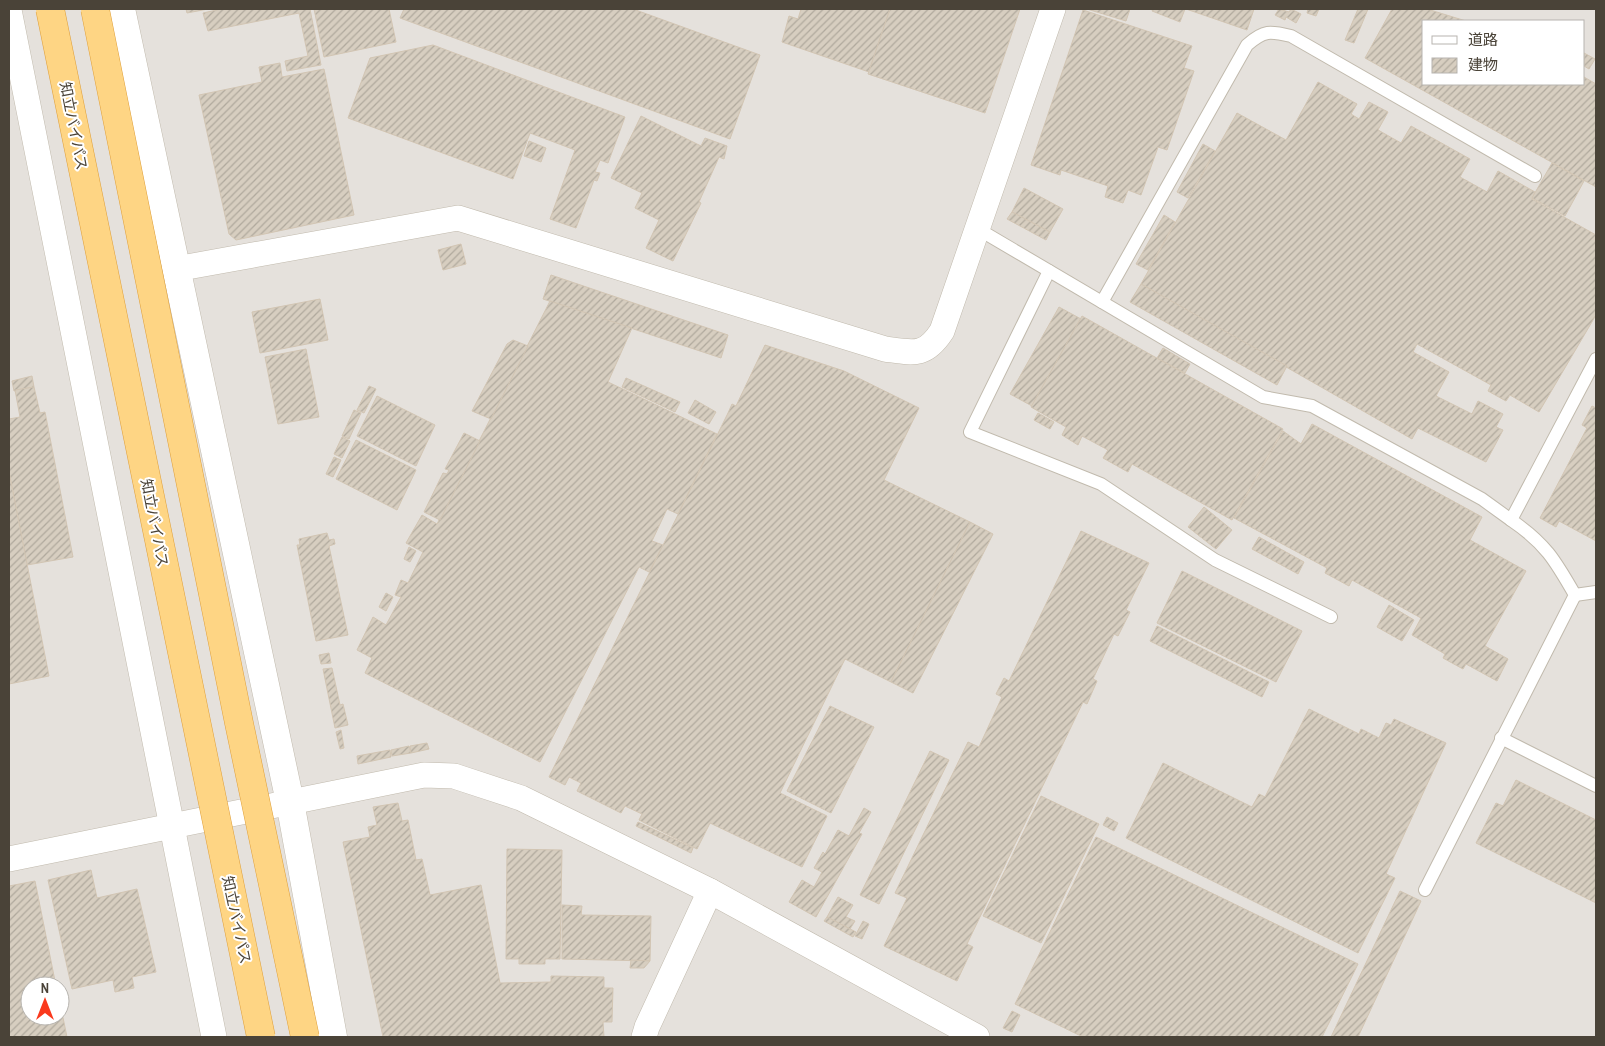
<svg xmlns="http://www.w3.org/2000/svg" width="1605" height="1046" font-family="'Archivo Narrow','Noto Sans JP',sans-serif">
	<defs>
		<pattern id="building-hatch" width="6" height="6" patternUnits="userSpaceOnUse" patternTransform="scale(1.25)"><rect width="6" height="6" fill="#d7cec0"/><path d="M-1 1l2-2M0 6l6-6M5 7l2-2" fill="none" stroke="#b0a99d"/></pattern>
	</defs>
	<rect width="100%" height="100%" fill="#f5f2eb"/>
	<!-- industrial -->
	<path fill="#e5e1dc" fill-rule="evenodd" d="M 9,9 L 1596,9 L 1596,1037 L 9,1037 ZM 1424,21 L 1584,21 L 1584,84 L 1424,84 ZM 30,986 L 60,986 L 60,1016 L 30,1016 Z"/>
	<!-- building -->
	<g fill="url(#building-hatch)" stroke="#d2c5b3">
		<path d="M 186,9 L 208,9 L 187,13 Z"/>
		<path d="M 221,9 L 310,9 L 321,65 L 287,71 L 285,61 L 308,56 L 299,13 L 208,31 L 203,13 Z"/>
		<path d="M 314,9 L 389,9 L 396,42 L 324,57 Z"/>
		<path d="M 404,9 L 633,9 L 760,55 L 730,139 L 400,18 Z"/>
		<path d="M 801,9 L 890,9 L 869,72 L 782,42 L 789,16 L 798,19 Z"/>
		<path d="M 890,9 L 1020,9 L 985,113 L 868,74 Z"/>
		<path d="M 1087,9 L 1130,9 L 1126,21 Z"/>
		<path d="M 1153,9 L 1185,9 L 1180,22 L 1152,11 Z"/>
		<path d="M 1186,9 L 1254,9 L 1247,30 Z"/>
		<path d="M 1279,9 L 1289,12 L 1291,9 L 1301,14 L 1296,23 L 1286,17 L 1285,20 L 1275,15 Z"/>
		<path d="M 1308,9 L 1319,9 L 1316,16 L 1307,13 Z"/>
		<path d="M 1358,9 L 1368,9 L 1354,43 L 1345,40 Z"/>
		<path d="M 1392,9 L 1427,9 L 1466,21 L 1424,21 L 1424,84 L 1584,84 L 1584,77 L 1596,84 L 1596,187 L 1365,58 Z"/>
		<path d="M 1083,10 L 1192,46 L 1184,68 L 1194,71 L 1167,150 L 1158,147 L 1141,195 L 1128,190 L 1123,203 L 1105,197 L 1108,186 L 1061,170 L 1060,175 L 1031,165 Z"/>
		<path d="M 433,45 L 625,117 L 608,163 L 600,160 L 595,172 L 600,173 L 597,181 L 594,180 L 576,228 L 550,219 L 575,150 L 530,133 L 513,179 L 348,118 L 370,58 Z"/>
		<path d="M 1584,53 L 1595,59 L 1589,69 L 1584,66 Z"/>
		<path d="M 280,63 L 282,77 L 324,69 L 354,215 L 236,240 L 229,234 L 199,95 L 262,82 L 259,67 Z"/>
		<path d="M 1318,82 L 1357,104 L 1351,114 L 1359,119 L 1369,102 L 1388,112 L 1378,130 L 1401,143 L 1411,126 L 1470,159 L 1460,177 L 1487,192 L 1498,171 L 1535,192 L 1532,199 L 1596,235 L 1596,315 L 1539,412 L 1510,395 L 1506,401 L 1488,391 L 1491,385 L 1417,344 L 1413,352 L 1449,372 L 1436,396 L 1472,414 L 1478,401 L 1503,414 L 1496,427 L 1503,430 L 1486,462 L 1418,428 L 1412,439 L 1141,284 L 1237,113 L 1286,140 Z"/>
		<path d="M 641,116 L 701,146 L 705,138 L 727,146 L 724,159 L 719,157 L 699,202 L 701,203 L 673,261 L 646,248 L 659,220 L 635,208 L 642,193 L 611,178 Z"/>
		<path d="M 529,141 L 546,148 L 541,162 L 524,156 Z"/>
		<path d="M 1203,144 L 1215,151 L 1188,198 L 1177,192 Z"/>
		<path d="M 1552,163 L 1584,181 L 1565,216 L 1532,198 Z"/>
		<path d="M 1024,188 L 1063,209 L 1050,232 L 1012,212 Z"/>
		<path d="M 1012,212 L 1050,232 L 1046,240 L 1007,219 Z"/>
		<path d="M 1164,215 L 1175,222 L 1148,270 L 1136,264 Z"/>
		<path d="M 461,244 L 466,264 L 443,270 L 438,250 Z"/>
		<path d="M 551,275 L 728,335 L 721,358 L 543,299 Z"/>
		<path d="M 1141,284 L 1287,366 L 1277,385 L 1130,302 Z"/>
		<path d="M 320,299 L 328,340 L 260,353 L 252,312 Z"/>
		<path d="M 550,301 L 632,328 L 608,382 L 717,434 L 678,514 L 667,509 L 652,541 L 663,545 L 649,572 L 639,567 L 540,762 L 365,673 L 372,658 L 357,650 L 373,617 L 386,625 L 401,597 L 395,595 L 401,580 L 408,583 L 423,552 L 406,543 L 422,515 L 437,524 Z"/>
		<path d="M 1059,307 L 1081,319 L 1032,406 L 1010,394 Z"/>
		<path d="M 1082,316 L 1283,429 L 1232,520 L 1132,464 L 1128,472 L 1103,458 L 1108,450 L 1082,436 L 1078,445 L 1062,435 L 1066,427 L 1031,407 Z"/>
		<path d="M 513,340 L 528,346 L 491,419 L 472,411 L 507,344 Z"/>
		<path d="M 765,345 L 844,371 L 919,408 L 884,480 L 970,522 L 891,682 L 845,659 L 780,793 L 827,816 L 802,867 L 710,823 L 697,849 L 639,820 L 642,814 L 625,806 L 621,813 L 577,791 L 581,783 L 569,777 L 565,785 L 549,777 L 728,413 L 732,404 L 736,406 Z"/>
		<path d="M 1163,348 L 1190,364 L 1185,373 L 1157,358 Z"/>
		<path d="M 306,349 L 319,417 L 278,424 L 265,357 Z"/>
		<path d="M 32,376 L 34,387 L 14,391 L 12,381 Z"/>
		<path d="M 626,378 L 680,402 L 675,412 L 622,387 Z"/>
		<path d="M 369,386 L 376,389 L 364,413 L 357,410 Z"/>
		<path d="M 34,387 L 40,413 L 45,412 L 73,557 L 27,565 L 9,472 L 9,419 L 20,417 L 15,390 Z"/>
		<path d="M 377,396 L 435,425 L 416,466 L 357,436 Z"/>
		<path d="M 695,400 L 716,412 L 709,424 L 688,413 Z"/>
		<path d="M 1592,406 L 1596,408 L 1596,541 L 1559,521 L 1556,527 L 1540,518 L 1587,428 L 1582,425 Z"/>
		<path d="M 354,410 L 361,413 L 349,439 L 342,436 Z"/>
		<path d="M 1038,413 L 1054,422 L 1050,429 L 1034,420 Z"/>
		<path d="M 1312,424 L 1482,517 L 1470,540 L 1526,571 L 1485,646 L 1508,659 L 1497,681 L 1466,664 L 1463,669 L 1443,658 L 1445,654 L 1412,635 L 1421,618 L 1352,580 L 1349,586 L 1325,573 L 1327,568 L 1234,518 L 1283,431 L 1301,444 Z"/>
		<path d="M 464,433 L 480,441 L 440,520 L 424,512 L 443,473 L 447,474 L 449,470 L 445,469 Z"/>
		<path d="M 342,437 L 350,441 L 342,458 L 334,454 Z"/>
		<path d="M 356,440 L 416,470 L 397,510 L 336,479 Z"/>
		<path d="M 334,457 L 341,460 L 333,477 L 326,474 Z"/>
		<path d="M 9,472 L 49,676 L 9,684 Z"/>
		<path d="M 1204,507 L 1232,530 L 1216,549 L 1188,527 Z"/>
		<path d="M 970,522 L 993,534 L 913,693 L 891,682 Z"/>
		<path d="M 1081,531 L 1149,563 L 1126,610 L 1130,612 L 1118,636 L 1114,634 L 1093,679 L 1097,681 L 1087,704 L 1083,702 L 967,944 L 973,947 L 957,981 L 884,946 L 907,898 L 895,893 L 968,742 L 979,747 L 1002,697 L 996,694 L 1004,678 L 1009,681 Z"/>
		<path d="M 327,533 L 329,540 L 334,539 L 335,544 L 329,546 L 348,635 L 316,641 L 297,545 L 300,545 L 299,539 Z"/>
		<path d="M 1259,537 L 1304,562 L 1298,574 L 1252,549 Z"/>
		<path d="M 409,547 L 416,551 L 410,562 L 404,559 Z"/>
		<path d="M 1182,571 L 1302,631 L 1276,682 L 1157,623 Z"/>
		<path d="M 386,593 L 393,597 L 386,611 L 379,607 Z"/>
		<path d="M 1389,605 L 1414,620 L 1402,641 L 1377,627 Z"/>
		<path d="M 1157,626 L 1269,682 L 1262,697 L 1150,641 Z"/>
		<path d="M 329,653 L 331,663 L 321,664 L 319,655 Z"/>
		<path d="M 332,668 L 340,705 L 343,704 L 348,725 L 335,728 L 323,669 Z"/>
		<path d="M 830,706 L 874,727 L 831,813 L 787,791 Z"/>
		<path d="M 1309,709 L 1359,734 L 1361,729 L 1379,738 L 1386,723 L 1391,725 L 1394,719 L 1446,743 L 1386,874 L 1395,878 L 1358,953 L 1126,838 L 1163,763 L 1252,807 L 1259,794 L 1265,797 Z"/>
		<path d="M 341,730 L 344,748 L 340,749 L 336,732 Z"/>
		<path d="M 427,743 L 429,749 L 411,753 L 410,746 Z"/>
		<path d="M 409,746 L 411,753 L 392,756 L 391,750 Z"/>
		<path d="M 390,750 L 391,757 L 358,764 L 357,756 Z"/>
		<path d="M 930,751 L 949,760 L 879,904 L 860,895 Z"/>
		<path d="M 1516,780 L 1596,820 L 1596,903 L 1476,843 L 1496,803 L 1503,806 Z"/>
		<path d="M 1041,796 L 1099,824 L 1041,943 L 983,916 Z"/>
		<path d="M 398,803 L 402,821 L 408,820 L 416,860 L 422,859 L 430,895 L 481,885 L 500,983 L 551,982 L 551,976 L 604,977 L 604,988 L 613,988 L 612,1022 L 603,1022 L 604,1037 L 383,1037 L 343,842 L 370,837 L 368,827 L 377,825 L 373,807 Z"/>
		<path d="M 864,808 L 871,812 L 859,833 L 862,834 L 816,917 L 789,902 L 802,880 L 814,887 L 822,872 L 814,868 L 823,852 L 825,854 L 838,830 L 849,836 Z"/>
		<path d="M 1107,817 L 1118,823 L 1114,831 L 1103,825 Z"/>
		<path d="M 638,822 L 693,848 L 691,853 L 636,826 Z"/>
		<path d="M 1096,837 L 1358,964 L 1322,1037 L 1083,1037 L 1015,1004 Z"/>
		<path d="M 507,849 L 562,850 L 560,959 L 545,959 L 545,964 L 519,964 L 519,959 L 506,959 Z"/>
		<path d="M 91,870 L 97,898 L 137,889 L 156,972 L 132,977 L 134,988 L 115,992 L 113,980 L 72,989 L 48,880 Z"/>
		<path d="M 35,881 L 56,986 L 30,986 L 30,1016 L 60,1016 L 60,1003 L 67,1037 L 9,1037 L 9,886 Z"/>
		<path d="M 1400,891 L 1421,901 L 1358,1037 L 1331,1037 Z"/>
		<path d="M 838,897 L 853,905 L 846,917 L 855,921 L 850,929 L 827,917 Z"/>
		<path d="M 562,905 L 582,906 L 581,915 L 651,916 L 650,961 L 562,959 Z"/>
		<path d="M 827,917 L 856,932 L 853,937 L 824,921 Z"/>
		<path d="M 863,921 L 869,924 L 862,939 L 855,936 Z"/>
		<path d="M 631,960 L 650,961 L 644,968 L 630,968 Z"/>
		<path d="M 1012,1011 L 1020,1015 L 1012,1032 L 1003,1028 Z"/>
	</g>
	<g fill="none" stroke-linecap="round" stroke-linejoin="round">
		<defs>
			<g id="service">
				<path d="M 978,229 L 1263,397 L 1312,406 L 1482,499 L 1511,520"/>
				<path d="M 1049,271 L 970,432 L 1101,484 L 1215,560 L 1331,617"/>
				<path d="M 1102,302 L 1247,45 C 1264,30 1270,31 1291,36 L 1535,176"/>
				<path d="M 1575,595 L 1596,592"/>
				<path d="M 1501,738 L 1596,786"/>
				<path d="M 1425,890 L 1575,595 C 1555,560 1545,543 1511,520 L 1596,359"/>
			</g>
			<g id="minor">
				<path d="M 9,10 L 214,1037"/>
				<path d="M 176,269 L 458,218 L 885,349 C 914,353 925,357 942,331 L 1053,9"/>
				<path d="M 9,859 L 424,775 L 454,776 L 521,798 L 710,891 L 977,1037"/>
				<path d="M 644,1037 L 647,1027 L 710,891"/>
			</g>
			<path id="tertiary" d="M 121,9 L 290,802 L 333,1037"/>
		</defs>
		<!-- service casing -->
		<use href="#service" stroke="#c1baad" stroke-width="14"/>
		<!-- minor casing -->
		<use href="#minor" stroke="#c1baad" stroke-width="26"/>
		<!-- tertiary casing -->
		<use href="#tertiary" stroke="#c1baad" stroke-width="29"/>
		<!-- service -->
		<use href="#service" stroke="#fff" stroke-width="12"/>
		<!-- minor -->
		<use href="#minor" stroke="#fff" stroke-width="25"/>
		<!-- tertiary -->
		<use href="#tertiary" stroke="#fff" stroke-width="28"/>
		<defs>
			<g id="trunk-bridge">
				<path d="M 50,9 L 261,1037"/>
				<path d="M 95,9 L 239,723 L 305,1037"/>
			</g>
		</defs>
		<!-- trunk-bridge casing -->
		<use href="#trunk-bridge" stroke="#de9f3c" stroke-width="29" stroke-linecap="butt"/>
		<!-- trunk-bridge -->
		<use href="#trunk-bridge" stroke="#fed584" stroke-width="28"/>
	</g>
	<g text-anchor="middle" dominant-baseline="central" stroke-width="4" stroke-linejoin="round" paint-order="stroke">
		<!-- street labels -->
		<g font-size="15" fill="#4a4338" stroke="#fff">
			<text transform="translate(74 126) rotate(79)">知立バイパス</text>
			<text transform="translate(155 523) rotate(79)">知立バイパス</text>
			<text transform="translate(237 920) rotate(78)">知立バイパス</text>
		</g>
	</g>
	<!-- border -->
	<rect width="1605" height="1046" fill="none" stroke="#4a4338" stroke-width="20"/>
	<!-- legend -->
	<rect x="1422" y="20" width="162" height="65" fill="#ffffff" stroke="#b7b4af"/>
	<rect x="1432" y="36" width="25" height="8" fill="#ffffff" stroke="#b7b4af"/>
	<text x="1468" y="45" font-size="15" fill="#4a4338">道路</text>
	<rect x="1432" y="58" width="25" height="15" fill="url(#building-hatch)" stroke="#b7b4af"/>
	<text x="1468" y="70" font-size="15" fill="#4a4338">建物</text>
	<!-- north arrow -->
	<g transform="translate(45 1001)"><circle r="24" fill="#ffffff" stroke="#b7b4af"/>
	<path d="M0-4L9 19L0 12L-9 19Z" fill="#fa391d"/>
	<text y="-8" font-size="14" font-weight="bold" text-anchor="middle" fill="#4a4338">N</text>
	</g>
</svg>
